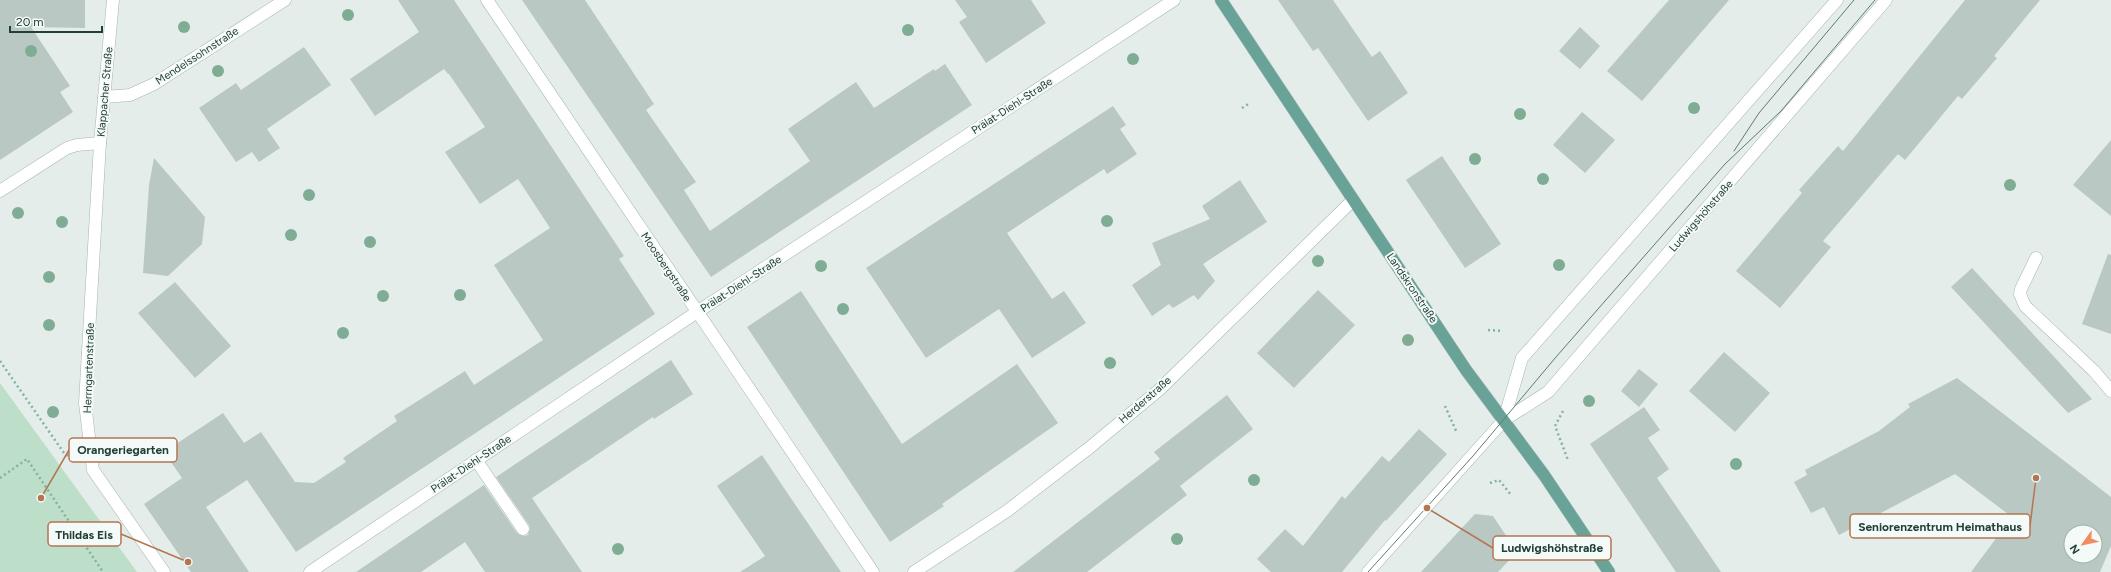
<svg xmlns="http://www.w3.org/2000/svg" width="2111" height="572" font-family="Figtree,sans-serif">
	<rect width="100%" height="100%" fill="#e4edea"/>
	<!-- green -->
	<path fill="#bddec8" d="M 0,383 L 137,572 L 0,572 Z"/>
	<!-- building -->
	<g fill="#b9c8c3" fill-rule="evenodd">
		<path d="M 0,0 L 85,0 L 85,28 L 31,27 L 70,86 L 60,92 L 73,112 L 0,160 Z"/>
		<path d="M 398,0 L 454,0 L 624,256 L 619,259 L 655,314 L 296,552 L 247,480 L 206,507 L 249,572 L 191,572 L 144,504 L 182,478 L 164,452 L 223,413 L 244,443 L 261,432 L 295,482 L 314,483 L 346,462 L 343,458 L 397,421 L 394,416 L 465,371 L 474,385 L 543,340 L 494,265 L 550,228 L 518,179 L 480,204 L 445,152 L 485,127 L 449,74 L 448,74 L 444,69 L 375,116 L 350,79 L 419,32 Z"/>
		<path d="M 522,0 L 585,0 L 654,104 L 646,110 L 696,182 L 684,190 L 710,231 L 810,161 L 788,129 L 856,82 L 874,108 L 934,69 L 935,71 L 945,64 L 972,105 L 711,277 Z"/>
		<path d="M 955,0 L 1031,0 L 1046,23 L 986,63 L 959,22 L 967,17 Z"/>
		<path d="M 1278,0 L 1333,0 L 1372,57 L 1380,51 L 1408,93 L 1368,121 L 1318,48 L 1313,51 Z"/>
		<path d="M 1669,0 L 1729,0 L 1642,101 L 1607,71 Z"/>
		<path d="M 1965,0 L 2040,0 L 1994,56 L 1997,58 L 1962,99 L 1958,96 L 1905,160 L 1898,154 L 1823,241 L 1831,247 L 1780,308 L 1736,271 L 1802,193 L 1799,190 L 1838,146 L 1843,151 Z"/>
		<path d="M 1580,27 L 1600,46 L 1580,69 L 1559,51 Z"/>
		<path d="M 304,47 L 331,85 L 267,129 L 280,148 L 259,162 L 252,152 L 236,162 L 199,108 L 236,83 L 241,90 Z"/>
		<path d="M 1113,106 L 1126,125 L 1120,129 L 1137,154 L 1107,174 L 1104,169 L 1007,233 L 1052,299 L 1064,291 L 1086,323 L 1032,358 L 999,309 L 926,358 L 866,268 Z"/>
		<path d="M 1582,112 L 1615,140 L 1585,173 L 1553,145 Z"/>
		<path d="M 2111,140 L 2111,216 L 2073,185 Z"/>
		<path d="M 1442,156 L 1501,244 L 1465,268 L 1406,180 Z"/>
		<path d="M 154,158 L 205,217 L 202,244 L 168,276 L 143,273 L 149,185 Z"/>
		<path d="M 1240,180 L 1267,222 L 1203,264 L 1215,281 L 1198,300 L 1194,295 L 1173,308 L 1169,304 L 1152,316 L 1132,285 L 1161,265 L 1152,243 L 1210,219 L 1202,206 Z"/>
		<path d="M 2108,254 L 2111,255 L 2111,334 L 2082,324 Z"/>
		<path d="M 1972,268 L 2058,361 L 2092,399 L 2068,413 L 1951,287 Z"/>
		<path d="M 175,282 L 231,346 L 195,378 L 138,313 Z"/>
		<path d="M 1318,290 L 1355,325 L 1294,388 L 1257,353 Z"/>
		<path d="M 801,291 L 902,444 L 1017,364 L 1058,423 L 942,504 L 944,506 L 890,542 L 747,327 Z"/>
		<path d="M 1724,352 L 1770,393 L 1735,432 L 1689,391 Z"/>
		<path d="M 671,360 L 693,394 L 654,419 L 653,417 L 532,498 L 582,572 L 485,572 L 465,542 L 421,572 L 356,572 L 484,485 L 517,533 L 523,536 L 528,535 L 530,529 L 529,525 L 496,477 Z"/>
		<path d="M 1639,369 L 1658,384 L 1639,407 L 1621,391 Z"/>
		<path d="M 1957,378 L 2111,497 L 2111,546 L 2100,572 L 1971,572 L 2012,517 L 1955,474 L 1839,535 L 1824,507 L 1811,513 L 1794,482 L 1807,475 L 1805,470 L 1879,431 L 1910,407 L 1908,404 ZM 2071,532 L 2095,532 L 2095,556 L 2071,556 Z"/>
		<path d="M 1227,395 L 1253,429 L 1180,486 L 1187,495 L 1087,572 L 1013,572 L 1160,459 L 1154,452 Z"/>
		<path d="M 1644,407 L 1660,430 L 1648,438 L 1669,469 L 1657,478 L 1721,572 L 1676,572 L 1590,444 Z"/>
		<path d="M 1419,429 L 1447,454 L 1386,521 L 1385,520 L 1342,572 L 1271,572 L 1257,559 L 1285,529 L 1303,546 L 1342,496 L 1345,499 L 1382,456 L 1389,462 Z"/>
		<path d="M 762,455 L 786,491 L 841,572 L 740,572 L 765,556 L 717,486 Z"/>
		<path d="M 1475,514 L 1493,516 L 1517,552 L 1498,572 L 1421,572 Z"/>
	</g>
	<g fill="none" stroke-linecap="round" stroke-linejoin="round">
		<defs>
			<g id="minor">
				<path d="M 113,0 L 100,143 L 85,403 L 93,470 L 164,572"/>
				<path d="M 487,0 L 873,572"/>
				<path d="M 104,97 L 130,95 L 154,84 L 285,0"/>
				<path d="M 0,191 L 67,148 L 77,145 L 100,143"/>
				<path d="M 2036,258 L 2021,289 L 2020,294 L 2025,306 L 2094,371 L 2111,391"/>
				<path d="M 1504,420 L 1522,358 L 1837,0"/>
				<path d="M 476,460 L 523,529"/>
				<path d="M 310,572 L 697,312 L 1174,0"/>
				<path d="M 914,572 L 1007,511 L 1089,448 L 1159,390 L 1353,200"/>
				<path d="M 1368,572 L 1504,420 L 1548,392 L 1886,0"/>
			</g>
			<path id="major" d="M 1221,0 L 1466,370 L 1544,475 L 1609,572"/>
		</defs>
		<!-- minor casing -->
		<use href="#minor" stroke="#a6b5b1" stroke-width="13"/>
		<!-- major casing -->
		<use href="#major" stroke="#c1c9c8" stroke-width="13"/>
		<!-- path -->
		<g stroke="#84b1a6" stroke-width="2.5" stroke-dasharray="2 3" stroke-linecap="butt">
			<path d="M 1242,108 L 1250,103"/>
			<path d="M 1488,330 L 1503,331"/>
			<path d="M 0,361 L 64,453 L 68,456"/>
			<path d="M 1445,406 L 1457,433"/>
			<path d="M 1563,411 L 1555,426 L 1568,460"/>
			<path d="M 0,478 L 27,459 L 103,572"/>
			<path d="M 1490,483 L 1499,480 L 1512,496"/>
		</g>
		<!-- minor -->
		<use href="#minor" stroke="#fff" stroke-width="12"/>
		<!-- major -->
		<use href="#major" stroke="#69a297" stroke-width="12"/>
		<!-- tram -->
		<g stroke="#5e7a74" stroke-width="1">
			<path d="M 1734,151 L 1759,113 L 1854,0"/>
			<path d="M 1368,572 L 1473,456 L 1556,357 L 1725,164 L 1781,111 L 1875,0"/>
		</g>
	</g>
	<!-- trees -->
	<g fill="#7fac94">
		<circle cx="348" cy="15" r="6"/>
		<circle cx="184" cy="27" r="6"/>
		<circle cx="908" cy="30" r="6"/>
		<circle cx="31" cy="51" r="6"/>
		<circle cx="1133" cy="59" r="6"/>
		<circle cx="218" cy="71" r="6"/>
		<circle cx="1694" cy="108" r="6"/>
		<circle cx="1520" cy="114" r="6"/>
		<circle cx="1475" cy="159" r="6"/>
		<circle cx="1543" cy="179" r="6"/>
		<circle cx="2010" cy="185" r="6"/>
		<circle cx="309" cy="195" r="6"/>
		<circle cx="18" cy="213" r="6"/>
		<circle cx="1107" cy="221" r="6"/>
		<circle cx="62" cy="222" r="6"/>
		<circle cx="291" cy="235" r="6"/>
		<circle cx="370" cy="242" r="6"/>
		<circle cx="1318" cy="261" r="6"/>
		<circle cx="1559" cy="265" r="6"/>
		<circle cx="821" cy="266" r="6"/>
		<circle cx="49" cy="277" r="6"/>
		<circle cx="460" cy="295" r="6"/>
		<circle cx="383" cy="296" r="6"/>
		<circle cx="843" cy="309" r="6"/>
		<circle cx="49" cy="325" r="6"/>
		<circle cx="343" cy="333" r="6"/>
		<circle cx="1408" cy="340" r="6"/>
		<circle cx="1110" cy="363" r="6"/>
		<circle cx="1589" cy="401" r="6"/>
		<circle cx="53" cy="412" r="6"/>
		<circle cx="1736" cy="464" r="6"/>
		<circle cx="1254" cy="480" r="6"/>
		<circle cx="1177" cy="539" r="6"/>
		<circle cx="618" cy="549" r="6"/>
	</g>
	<g text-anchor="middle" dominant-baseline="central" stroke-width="4" stroke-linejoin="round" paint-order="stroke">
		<!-- street labels -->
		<g font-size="11" fill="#233f39" stroke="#f4faf7">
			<text transform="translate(197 56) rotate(-33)">Mendelssohnstraße</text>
			<text transform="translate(105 92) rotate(-85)">Klappacher Straße</text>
			<text transform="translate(1012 106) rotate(-33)">Prälat-Diehl-Straße</text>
			<text transform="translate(1701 216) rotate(-49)">Ludwigshöhstraße</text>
			<text transform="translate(666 267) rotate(56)">Moosbergstraße</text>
			<text transform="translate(741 284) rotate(-33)">Prälat-Diehl-Straße</text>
			<text transform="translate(1412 288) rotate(56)">Landskronstraße</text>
			<text transform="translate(89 368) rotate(-88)">Herrngartenstraße</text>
			<text transform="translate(1145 400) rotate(-41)">Herderstraße</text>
			<text transform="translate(471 464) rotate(-34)">Prälat-Diehl-Straße</text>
		</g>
	</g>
	<!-- callouts -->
	<path fill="none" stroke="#b37553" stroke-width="1.5" d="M41 498L69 450M2036 478L2030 526M188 562L121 534M1427 508L1493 548"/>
	<g fill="#b37553" stroke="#f4faf7" stroke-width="1.5">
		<circle cx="41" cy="498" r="4"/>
		<circle cx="2036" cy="478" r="4"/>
		<circle cx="188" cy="562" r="4"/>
		<circle cx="1427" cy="508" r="4"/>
	</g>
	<g fill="#f4faf7" stroke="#b37553" stroke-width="1.5">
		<rect x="69" y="438" width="108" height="24" rx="4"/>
		<rect x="1850" y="514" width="180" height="24" rx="4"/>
		<rect x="48" y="522" width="73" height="24" rx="4"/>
		<rect x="1493" y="536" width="118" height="24" rx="4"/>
	</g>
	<g font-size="12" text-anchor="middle" font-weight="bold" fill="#233f39">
		<text x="123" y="454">Orangeriegarten</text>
		<text x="1940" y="531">Seniorenzentrum Heimathaus</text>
		<text x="84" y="539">Thildas Eis</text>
		<text x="1552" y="552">Ludwigshöhstraße</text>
	</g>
	<!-- north arrow -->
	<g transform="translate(2083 544) rotate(237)"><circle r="19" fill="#f4faf7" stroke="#a0afab"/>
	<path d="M0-3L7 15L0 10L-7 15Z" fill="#f18c5e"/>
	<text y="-6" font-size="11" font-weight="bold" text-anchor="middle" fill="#233f39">N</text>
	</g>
	<!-- scale -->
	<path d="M10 26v6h92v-6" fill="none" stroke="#233f39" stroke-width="2"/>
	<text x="16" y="26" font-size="12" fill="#233f39" stroke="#f4faf7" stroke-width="3" paint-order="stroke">20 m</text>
</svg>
